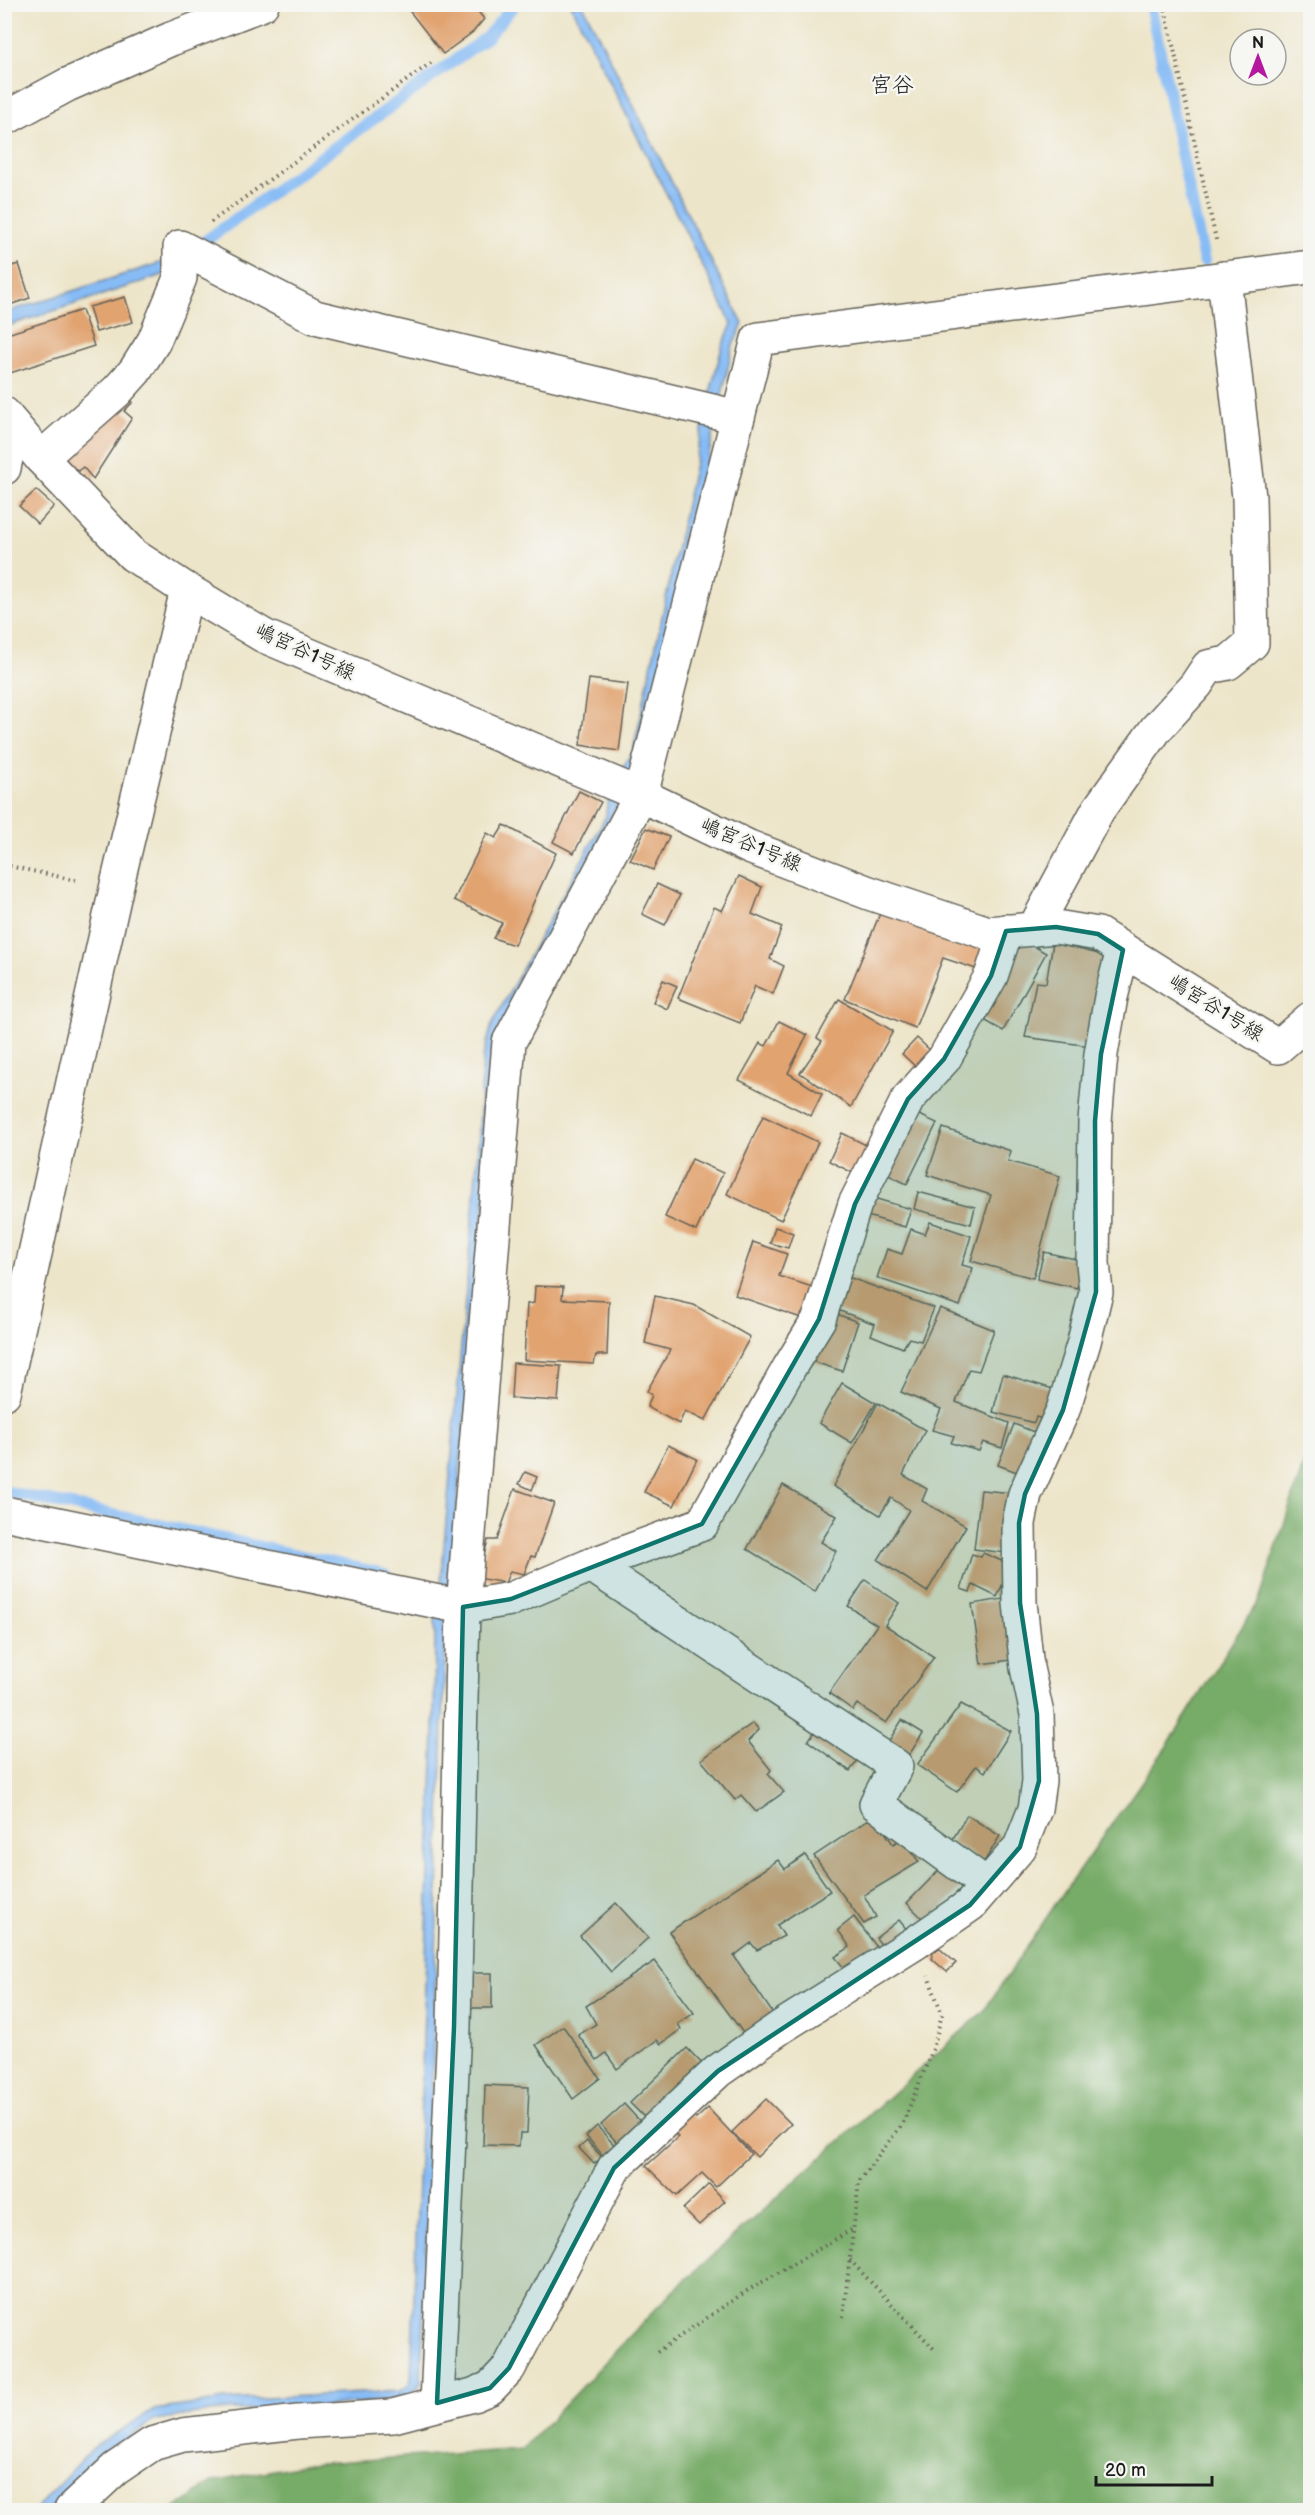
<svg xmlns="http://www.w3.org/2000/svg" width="1315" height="2515" font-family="'Balsamiq Sans','Klee One',sans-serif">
	<rect width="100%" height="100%" fill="#f6f6f2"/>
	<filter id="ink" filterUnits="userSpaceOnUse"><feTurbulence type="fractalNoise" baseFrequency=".0167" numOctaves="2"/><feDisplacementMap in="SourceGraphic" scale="12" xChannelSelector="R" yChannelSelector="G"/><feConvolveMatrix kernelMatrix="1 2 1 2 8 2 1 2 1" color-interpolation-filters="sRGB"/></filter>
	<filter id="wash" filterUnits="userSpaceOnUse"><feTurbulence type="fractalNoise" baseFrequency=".008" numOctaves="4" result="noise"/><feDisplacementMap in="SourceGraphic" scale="24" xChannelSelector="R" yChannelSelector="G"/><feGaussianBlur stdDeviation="1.35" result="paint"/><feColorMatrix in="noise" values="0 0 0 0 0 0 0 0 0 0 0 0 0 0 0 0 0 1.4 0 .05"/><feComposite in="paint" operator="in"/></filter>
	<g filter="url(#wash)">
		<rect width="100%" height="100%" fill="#ede5c9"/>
		<!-- forest -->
		<path fill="#77ab67" stroke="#4a6442" stroke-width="1.5" d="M 1310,1445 L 1310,2510 L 173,2510 L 213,2481 L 307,2464 L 522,2449 L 673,2291 L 983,2012 L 1063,1893 L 1167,1746 L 1259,1600 Z"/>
		<!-- water -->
		<g fill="#86bbf5" stroke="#516c88" stroke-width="1.5">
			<path d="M 571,5 L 583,5 L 743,324 L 733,345 L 642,758 L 629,778 L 615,810 L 501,1027 L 446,1625 L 431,2123 L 421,2383 L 409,2398 L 292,2410 L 225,2410 L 155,2420 L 102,2455 L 49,2510 L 35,2510 L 94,2447 L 153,2410 L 225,2400 L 400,2391 L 409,2385 L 411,2378 L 434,1731 L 435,1622 L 440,1591 L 478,1150 L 483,1057 L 492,1024 L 606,816 C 606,793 621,769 633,751 L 711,389 L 722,347 L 732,324 Z"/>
			<path d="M 172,259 L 175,271 L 5,327 L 4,313 Z"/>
		</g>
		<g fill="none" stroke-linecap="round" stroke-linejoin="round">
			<!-- stream -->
			<g stroke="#86bbf5" stroke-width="12">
				<path d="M 1150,4 L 1204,261"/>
				<path d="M 197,247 L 487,37 L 515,4"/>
				<path d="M 8,1492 L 385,1574"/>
			</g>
		</g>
		<g id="blocks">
			<!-- building -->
			<g fill="#e1a36f">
				<path d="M 404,4 L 472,4 L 484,19 L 473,32 L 443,54 Z"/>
				<path d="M 19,264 L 30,298 L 4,307 L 4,268 Z"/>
				<path d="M 125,297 L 133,322 L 96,332 L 89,307 Z"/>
				<path d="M 82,310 L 94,346 L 4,375 L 4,335 Z"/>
				<path d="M 124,395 L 133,402 L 124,411 L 132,418 L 93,479 L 83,467 L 75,473 L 61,454 Z"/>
				<path d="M 36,490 L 54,506 L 38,524 L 19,506 Z"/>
				<path d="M 589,679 L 628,684 L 619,751 L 580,745 Z"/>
				<path d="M 579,791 L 601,802 L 574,853 L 553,842 Z"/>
				<path d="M 504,825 L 556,853 L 514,945 L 493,938 L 502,923 L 454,900 L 487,833 L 496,838 Z"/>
				<path d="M 646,828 L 669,837 L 653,870 L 630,860 Z"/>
				<path d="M 739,876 L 762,887 L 752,914 L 782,927 L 770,959 L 784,966 L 773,994 L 755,986 L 740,1023 L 678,998 L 714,907 L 722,911 Z"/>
				<path d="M 657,884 L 680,895 L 665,925 L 642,914 Z"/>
				<path d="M 881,911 L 987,949 L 979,970 L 943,958 L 915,1028 L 845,999 Z"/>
				<path d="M 1023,940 L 1046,953 L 1003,1031 L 979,1017 Z"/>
				<path d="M 1053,943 L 1107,956 L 1090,1046 L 1025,1037 L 1036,982 L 1046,983 Z"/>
				<path d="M 663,980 L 677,986 L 667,1009 L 653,1002 Z"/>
				<path d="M 839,999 L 893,1031 L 851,1107 L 800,1073 L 822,1041 L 817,1038 Z"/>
				<path d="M 779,1021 L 807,1035 L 788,1073 L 822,1094 L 811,1116 L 739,1080 L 760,1043 L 766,1046 Z"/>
				<path d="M 917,1038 L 933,1053 L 918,1069 L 902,1054 Z"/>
				<path d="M 913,1112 L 937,1123 L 907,1184 L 884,1173 Z"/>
				<path d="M 763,1116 L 818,1142 L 781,1220 L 727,1194 Z"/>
				<path d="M 943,1128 L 1011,1151 L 1008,1161 L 1060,1176 L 1033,1278 L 971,1261 L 991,1195 L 927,1175 Z"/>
				<path d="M 842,1133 L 870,1147 L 857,1175 L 829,1161 Z"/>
				<path d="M 692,1159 L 723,1173 L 696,1231 L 665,1217 Z"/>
				<path d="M 918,1192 L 975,1207 L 971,1224 L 914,1209 Z"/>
				<path d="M 870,1197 L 911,1209 L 905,1227 L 864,1215 Z"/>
				<path d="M 930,1222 L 971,1236 L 962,1265 L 973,1268 L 960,1306 L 877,1278 L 887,1249 L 902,1254 L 911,1229 L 925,1234 Z"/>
				<path d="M 775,1227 L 793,1233 L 788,1248 L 770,1243 Z"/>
				<path d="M 753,1242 L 787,1254 L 779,1276 L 815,1288 L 804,1319 L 735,1295 Z"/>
				<path d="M 1044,1252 L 1084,1261 L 1077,1288 L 1037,1279 Z"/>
				<path d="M 845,1276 L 934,1308 L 921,1341 L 909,1338 L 903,1348 L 871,1335 L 875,1324 L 832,1308 Z"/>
				<path d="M 535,1286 L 563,1287 L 562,1299 L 609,1301 L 607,1355 L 596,1355 L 594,1364 L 524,1360 L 527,1304 L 534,1303 Z"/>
				<path d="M 655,1296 L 694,1305 L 750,1337 L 705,1421 L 685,1411 L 679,1424 L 647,1407 L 652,1395 L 647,1391 L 670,1350 L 645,1343 Z"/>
				<path d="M 940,1308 L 994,1330 L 979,1371 L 969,1369 L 956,1402 L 1009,1423 L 1002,1448 L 983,1442 L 979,1451 L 951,1443 L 954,1436 L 932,1430 L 941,1409 L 901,1392 Z"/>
				<path d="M 831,1312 L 858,1322 L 842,1371 L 814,1362 Z"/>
				<path d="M 513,1363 L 561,1366 L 558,1401 L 511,1398 Z"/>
				<path d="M 1003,1374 L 1053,1389 L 1046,1420 L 1036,1417 L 1034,1423 L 993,1412 Z"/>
				<path d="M 842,1383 L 876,1403 L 852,1443 L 819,1423 Z"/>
				<path d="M 878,1403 L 925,1430 L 903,1475 L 927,1489 L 922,1501 L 966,1526 L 927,1592 L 878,1560 L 909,1510 L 891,1498 L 880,1515 L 833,1486 Z"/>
				<path d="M 1014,1424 L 1039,1434 L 1025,1475 L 998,1465 Z"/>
				<path d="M 668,1445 L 697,1459 L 674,1506 L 644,1492 Z"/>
				<path d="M 525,1472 L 537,1477 L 532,1490 L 519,1484 Z"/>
				<path d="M 783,1485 L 837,1516 L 821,1542 L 836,1551 L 815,1592 L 747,1549 Z"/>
				<path d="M 515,1489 L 554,1503 L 535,1557 L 531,1556 L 524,1574 L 510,1571 L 505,1583 L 478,1578 L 488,1540 L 497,1540 Z"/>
				<path d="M 981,1490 L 1013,1493 L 1006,1553 L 974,1549 Z"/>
				<path d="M 983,1553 L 1011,1565 L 997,1597 L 973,1585 L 970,1592 L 961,1589 L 972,1554 L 981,1557 Z"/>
				<path d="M 865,1580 L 899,1603 L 885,1625 L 934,1657 L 886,1723 L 857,1704 L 853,1710 L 829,1693 L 877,1625 L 848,1606 Z"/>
				<path d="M 1009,1598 L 1018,1659 L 981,1664 L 972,1604 Z"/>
				<path d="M 961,1704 L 1011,1731 L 985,1772 L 976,1766 L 957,1792 L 917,1765 Z"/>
				<path d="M 902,1720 L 923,1733 L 906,1760 L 885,1747 Z"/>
				<path d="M 753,1723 L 759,1730 L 748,1741 L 771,1770 L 768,1774 L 784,1792 L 756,1812 L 741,1795 L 735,1800 L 701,1760 Z"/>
				<path d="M 819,1725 L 862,1755 L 850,1771 L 808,1741 Z"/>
				<path d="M 967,1815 L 1000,1836 L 984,1862 L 951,1842 Z"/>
				<path d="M 874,1816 L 893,1844 L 902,1839 L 919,1862 L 864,1895 L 876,1917 L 864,1924 L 814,1856 Z"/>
				<path d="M 805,1855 L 830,1891 L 777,1925 L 784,1936 L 757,1950 L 751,1943 L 734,1956 L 776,2018 L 746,2037 L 669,1932 L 778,1860 L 785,1869 Z"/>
				<path d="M 943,1866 L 963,1886 L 927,1923 L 907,1903 Z"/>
				<path d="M 616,1903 L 648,1938 L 611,1972 L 580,1936 Z"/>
				<path d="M 854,1917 L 883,1955 L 850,1975 L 835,1957 L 850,1947 L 838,1930 Z"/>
				<path d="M 899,1920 L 913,1937 L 889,1955 L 876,1938 Z"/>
				<path d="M 939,1948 L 956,1963 L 947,1972 L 932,1959 L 932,1954 Z"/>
				<path d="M 655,1961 L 694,2013 L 678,2024 L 681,2029 L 661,2044 L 657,2040 L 617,2069 L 606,2053 L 597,2060 L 578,2035 L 596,2024 L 586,2006 Z"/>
				<rect x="468" y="1973" width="24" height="35"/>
				<path d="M 563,2026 L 600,2078 L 573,2099 L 536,2045 Z"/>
				<path d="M 687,2048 L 706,2068 L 649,2122 L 630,2103 Z"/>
				<path d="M 485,2085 L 529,2087 L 527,2133 L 520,2133 L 519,2146 L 483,2145 Z"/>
				<path d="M 766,2099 L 791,2124 L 757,2157 L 732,2132 Z"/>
				<path d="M 624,2104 L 646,2128 L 623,2149 L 601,2125 Z"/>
				<path d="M 708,2108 L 751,2154 L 716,2187 L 702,2173 L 677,2196 L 646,2166 L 678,2137 L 669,2129 L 689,2112 L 696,2119 Z"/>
				<path d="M 597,2126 L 617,2148 L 606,2159 L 586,2136 Z"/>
				<path d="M 587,2141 L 602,2157 L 594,2164 L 579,2148 Z"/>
				<path d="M 709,2184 L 725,2201 L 699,2225 L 683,2209 Z"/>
			</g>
		</g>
	</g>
	<g filter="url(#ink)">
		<use href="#blocks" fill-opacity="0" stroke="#656259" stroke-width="1.5"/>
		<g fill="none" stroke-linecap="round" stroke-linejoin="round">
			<defs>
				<g id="minor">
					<path d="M 4,119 L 67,85 L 171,39 L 262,4"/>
					<path d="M 4,414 L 41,458 L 133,555 L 187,590 L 116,889 L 4,1393"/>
					<path d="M 41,458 L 117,391 L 135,371 L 154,341 L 180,278 L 180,247 L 315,317 L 738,417"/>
					<path d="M 4,468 L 13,425"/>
					<path d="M 187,590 L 264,636 L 641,795 L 749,847 L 869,893 L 988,933 L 1056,927 L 1098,934 L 1278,1047 L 1310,1019"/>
					<path d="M 1034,929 L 1098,810 L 1156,729 L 1196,685 L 1208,667 L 1228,663 L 1252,643 L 1249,497 L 1224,278"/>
					<path d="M 4,1513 L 463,1607 L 511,1599 L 591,1565 L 702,1524 L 789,1368 L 819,1319 L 855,1204 L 908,1099 L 944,1059 L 991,976 L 1006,931"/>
					<path d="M 591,1565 L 896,1766 L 876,1804 L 987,1885"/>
					<path d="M 437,2403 L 454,2027 L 463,1607 L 509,1042 L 641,795 L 758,339 L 1310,267"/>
					<path d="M 71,2510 L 115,2469 L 152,2444 L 183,2435 L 298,2422 L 393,2416 L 473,2395 L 490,2388 L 509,2368 L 614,2168 L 718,2071 L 781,2027 L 915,1943 L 970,1905 L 1020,1847 L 1035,1809 L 1039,1781 L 1037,1714 L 1027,1668 L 1020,1603 L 1019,1523 L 1025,1494 L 1063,1410 L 1084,1342 L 1096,1292 L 1093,1263 L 1095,1121 L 1101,1054 L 1111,997 L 1123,950"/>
				</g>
			</defs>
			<!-- minor casing -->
			<use href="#minor" stroke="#656259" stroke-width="36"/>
			<!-- path -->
			<g stroke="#656259" stroke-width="4" stroke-dasharray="1.5 4.5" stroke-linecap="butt">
				<path d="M 1164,4 L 1217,244"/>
				<path d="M 211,222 L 432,62"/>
				<path d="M 4,865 L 80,881"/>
				<path d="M 850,2260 L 936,2351"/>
				<path d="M 843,2317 L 859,2181 L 903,2123 L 933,2049 L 942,2014 L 928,1976"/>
				<path d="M 657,2352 L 745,2292 L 853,2229"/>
			</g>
			<!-- minor -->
			<use href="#minor" stroke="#fff" stroke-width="33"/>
		</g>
	</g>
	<!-- marked area -->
	<path fill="#0f766e" fill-opacity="0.2" stroke="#0f766e" stroke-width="4.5" stroke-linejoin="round" d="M 1056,927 L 1098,934 L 1123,950 L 1101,1054 L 1095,1121 L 1096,1292 L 1063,1410 L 1025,1494 L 1019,1523 L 1020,1603 L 1037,1714 L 1039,1781 L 1020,1847 L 970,1905 L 718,2071 L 614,2168 L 509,2368 L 490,2388 L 437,2403 L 454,2027 L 463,1607 L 511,1599 L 702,1524 L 819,1319 L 855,1204 L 908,1099 L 944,1059 L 991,976 L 1006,931 Z"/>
	<g text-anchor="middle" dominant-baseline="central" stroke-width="5" stroke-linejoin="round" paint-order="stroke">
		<!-- street labels -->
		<g font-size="20" fill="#1c1c1c" stroke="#f6f6f2">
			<text transform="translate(305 652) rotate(25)">嶋宮谷1号線</text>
			<text transform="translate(751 845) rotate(23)">嶋宮谷1号線</text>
			<text transform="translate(1216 1008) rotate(32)">嶋宮谷1号線</text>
		</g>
		<!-- quarter labels -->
		<g font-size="22" fill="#1c1c1c" stroke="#f6f6f2">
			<text x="892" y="85">宮谷</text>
		</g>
	</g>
	<!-- margin -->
	<rect width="1315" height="2515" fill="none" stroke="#f6f6f2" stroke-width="24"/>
	<!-- north arrow -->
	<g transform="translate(1258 57)"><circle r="28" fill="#f6f6f2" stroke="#9f9f9c" stroke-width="1.5"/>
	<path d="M0-4.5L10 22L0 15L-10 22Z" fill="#b5179e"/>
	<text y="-9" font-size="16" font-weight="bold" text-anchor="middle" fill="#1c1c1c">N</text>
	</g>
	<!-- scale -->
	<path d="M1096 2476v9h116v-9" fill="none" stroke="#1c1c1c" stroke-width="3"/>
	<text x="1105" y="2476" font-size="18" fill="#1c1c1c" stroke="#f6f6f2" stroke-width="4.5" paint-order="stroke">20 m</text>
</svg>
